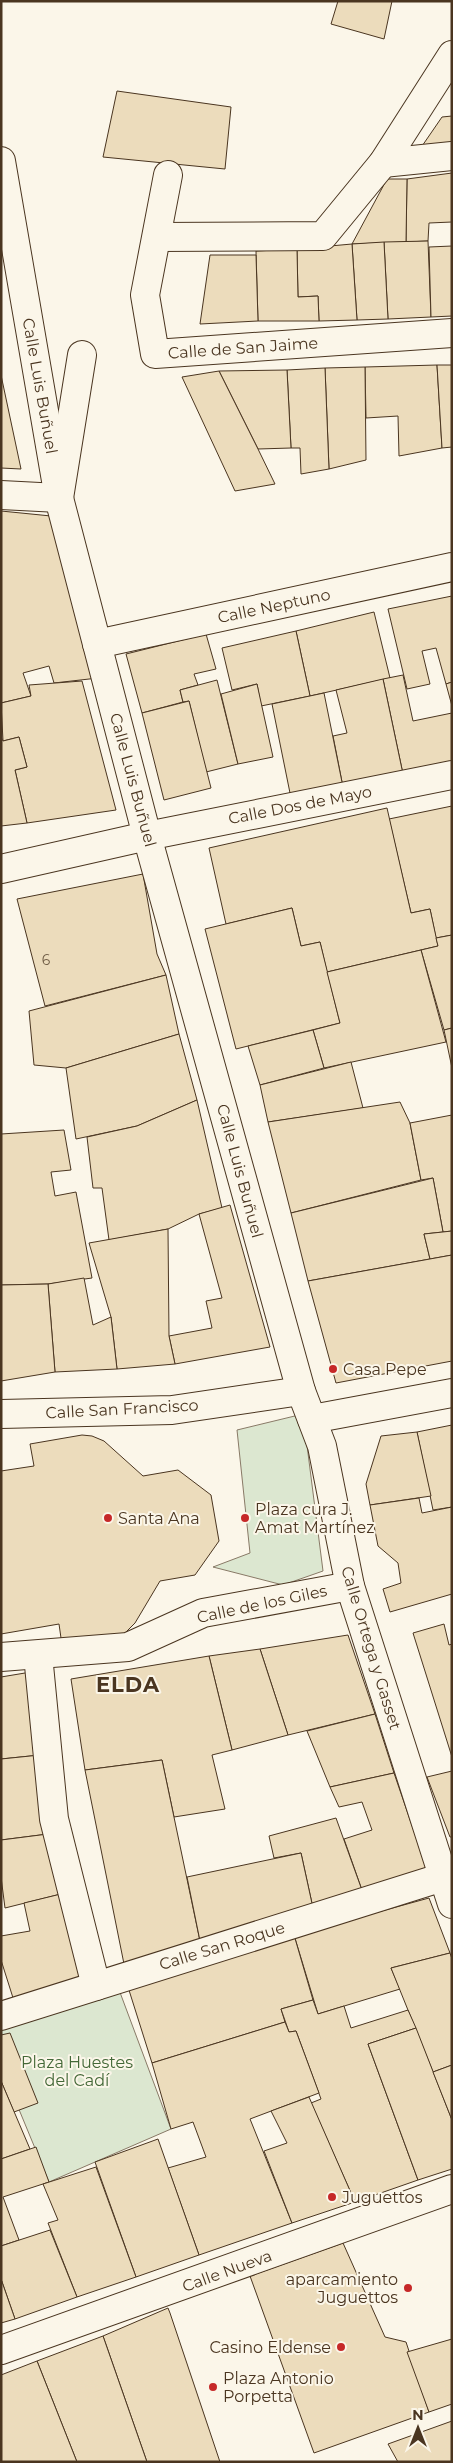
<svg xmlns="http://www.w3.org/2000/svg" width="453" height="2463" font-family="Montserrat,sans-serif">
	<rect width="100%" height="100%" fill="#fbf6e9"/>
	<!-- green -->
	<g fill="#dce7d0" stroke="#887966">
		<path d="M 303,1414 L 323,1571 L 283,1585 L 213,1567 L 250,1553 L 237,1430 Z"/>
		<path d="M 115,1979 L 171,2129 L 49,2182 L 1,2066 L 1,2016 Z"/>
	</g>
	<!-- building -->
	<g fill="#ecdcbc" stroke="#4a3520">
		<path d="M 338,1 L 392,1 L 384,39 L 331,24 Z"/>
		<path d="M 117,91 L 231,107 L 225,169 L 103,157 Z"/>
		<path d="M 452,116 L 452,144 L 420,149 L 442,117 Z"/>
		<path d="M 452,173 L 452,222 L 429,223 L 428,241 L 406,242 L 407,179 Z"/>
		<path d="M 387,179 L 407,179 L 406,242 L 352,244 Z"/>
		<path d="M 428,241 L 431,317 L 388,319 L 384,242 Z"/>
		<path d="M 384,242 L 388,319 L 357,320 L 352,244 Z"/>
		<path d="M 352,244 L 357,320 L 319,321 L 318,296 L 298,297 L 297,249 Z"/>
		<path d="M 452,246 L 452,316 L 431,317 L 429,247 Z"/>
		<path d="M 297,249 L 298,297 L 318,296 L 319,321 L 258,321 L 256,251 Z"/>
		<path d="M 210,255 L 256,255 L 258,321 L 200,324 Z"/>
		<path d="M 437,365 L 442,448 L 399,456 L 398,416 L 366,418 L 365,367 Z"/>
		<path d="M 437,365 L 452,365 L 452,447 L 442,448 Z"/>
		<path d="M 365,367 L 366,460 L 329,469 L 325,368 Z"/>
		<path d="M 325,368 L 329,469 L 301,474 L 300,448 L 291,448 L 287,370 Z"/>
		<path d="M 287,370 L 291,448 L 258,449 L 219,371 Z"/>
		<path d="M 219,371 L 258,449 L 275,484 L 235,491 L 182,377 Z"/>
		<path d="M 1,375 L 21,469 L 1,468 Z"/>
		<path d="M 1,511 L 51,516 L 98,678 L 54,683 L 49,666 L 23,673 L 31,696 L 1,703 Z"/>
		<path d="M 452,596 L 452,682 L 446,684 L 436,648 L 422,651 L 430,684 L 407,689 L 388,609 Z"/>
		<path d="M 374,612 L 390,678 L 310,696 L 296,631 Z"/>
		<path d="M 296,631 L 310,696 L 261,706 L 257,684 L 232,690 L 222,648 Z"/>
		<path d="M 206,634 L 216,669 L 194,674 L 198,685 L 180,690 L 183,702 L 142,713 L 126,654 Z"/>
		<path d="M 403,675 L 413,721 L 452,713 L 452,764 L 403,774 L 383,679 Z"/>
		<path d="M 383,679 L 403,774 L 343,787 L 333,736 L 347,733 L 336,690 Z"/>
		<path d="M 217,680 L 238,764 L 206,772 L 189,701 L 183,702 L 180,690 Z"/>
		<path d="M 82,681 L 116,810 L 27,823 L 15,770 L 27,767 L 19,737 L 3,741 L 1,703 L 31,696 L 29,685 Z"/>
		<path d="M 452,682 L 452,706 L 446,684 Z"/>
		<path d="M 257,684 L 273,757 L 238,764 L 221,694 Z"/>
		<path d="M 324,693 L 343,787 L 291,798 L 272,704 Z"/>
		<path d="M 189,701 L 211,788 L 164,800 L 142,713 Z"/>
		<path d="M 1,737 L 3,741 L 19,737 L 27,767 L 15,770 L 27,823 L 1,826 Z"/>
		<path d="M 452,806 L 452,935 L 436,938 L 430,909 L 411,913 L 389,819 Z"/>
		<path d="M 387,808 L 411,913 L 430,909 L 438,946 L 327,972 L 320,942 L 301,946 L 292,908 L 226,924 L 209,848 Z"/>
		<path d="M 143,874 L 157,954 L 166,975 L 45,1006 L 17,899 Z"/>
		<path d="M 292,908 L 301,946 L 320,942 L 340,1023 L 236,1049 L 205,929 Z"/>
		<path d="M 452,935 L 452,1028 L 444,1030 L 421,950 L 438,946 L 436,938 Z"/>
		<path d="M 421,950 L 446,1042 L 324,1068 L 313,1030 L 340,1023 L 327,972 Z"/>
		<path d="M 166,975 L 179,1034 L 66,1068 L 34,1065 L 29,1011 Z"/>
		<path d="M 452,1028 L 452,1068 L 444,1030 Z"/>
		<path d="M 313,1030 L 324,1068 L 260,1085 L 248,1046 Z"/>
		<path d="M 179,1034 L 197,1100 L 137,1126 L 76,1139 L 66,1068 Z"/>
		<path d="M 351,1062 L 363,1108 L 268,1122 L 260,1085 Z"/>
		<path d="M 197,1100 L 222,1208 L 199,1214 L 168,1229 L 109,1240 L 102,1188 L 93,1188 L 87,1137 L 137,1126 Z"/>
		<path d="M 400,1102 L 410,1123 L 421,1180 L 291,1213 L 268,1122 Z"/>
		<path d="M 452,1115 L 452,1231 L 443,1232 L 433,1178 L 421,1180 L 410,1123 Z"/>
		<path d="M 64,1130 L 71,1170 L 51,1172 L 55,1196 L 76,1192 L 92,1278 L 48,1284 L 1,1285 L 1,1134 Z"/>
		<path d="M 433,1178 L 443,1232 L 424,1234 L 430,1259 L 308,1281 L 291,1213 Z"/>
		<path d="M 230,1205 L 270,1347 L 175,1364 L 169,1336 L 212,1328 L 206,1301 L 222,1298 L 199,1214 Z"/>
		<path d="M 168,1229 L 169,1336 L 175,1364 L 117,1369 L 111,1317 L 89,1243 Z"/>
		<path d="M 452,1231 L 452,1255 L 430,1259 L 424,1234 Z"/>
		<path d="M 452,1255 L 452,1361 L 336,1383 L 308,1281 Z"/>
		<path d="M 84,1278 L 93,1325 L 111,1317 L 117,1369 L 55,1372 L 48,1284 Z"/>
		<path d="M 48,1284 L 55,1372 L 1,1381 L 1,1285 Z"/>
		<path d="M 452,1425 L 452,1507 L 433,1510 L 417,1432 Z"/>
		<path d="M 417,1432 L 431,1496 L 370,1505 L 366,1484 L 381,1436 Z"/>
		<path d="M 82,1435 L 92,1436 L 104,1441 L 143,1476 L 178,1470 L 211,1495 L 219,1541 L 195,1575 L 160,1581 L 135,1623 L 123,1635 L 62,1645 L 59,1624 L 1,1634 L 1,1471 L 34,1466 L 30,1444 Z"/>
		<path d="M 419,1498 L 422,1513 L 452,1507 L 452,1594 L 390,1612 L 383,1589 L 401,1583 L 398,1563 L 378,1546 L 370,1505 Z"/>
		<path d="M 444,1624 L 449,1645 L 452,1644 L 452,1757 L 413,1633 Z"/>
		<path d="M 348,1635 L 375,1714 L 288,1735 L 260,1649 Z"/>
		<path d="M 260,1649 L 288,1735 L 232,1750 L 209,1656 Z"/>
		<path d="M 209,1656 L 232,1750 L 212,1755 L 225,1809 L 174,1817 L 162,1760 L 85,1770 L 71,1679 Z"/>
		<path d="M 31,1672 L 40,1755 L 1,1759 L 1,1677 Z"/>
		<path d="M 375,1714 L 394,1773 L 330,1787 L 307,1731 Z"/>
		<path d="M 40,1755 L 48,1834 L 1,1840 L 1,1759 Z"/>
		<path d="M 162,1760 L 200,1941 L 124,1964 L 85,1770 Z"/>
		<path d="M 452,1771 L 452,1837 L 450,1837 L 427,1777 Z"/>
		<path d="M 394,1773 L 428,1872 L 363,1893 L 344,1839 L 372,1830 L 362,1802 L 339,1807 L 330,1787 Z"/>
		<path d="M 336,1818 L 363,1893 L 313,1908 L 301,1853 L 274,1858 L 269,1836 Z"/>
		<path d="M 48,1834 L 65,1893 L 5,1908 L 1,1877 L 1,1840 Z"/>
		<path d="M 301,1853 L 313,1908 L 200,1941 L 187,1877 Z"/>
		<path d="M 65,1893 L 89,1978 L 14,2001 L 1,1960 L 1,1936 L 30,1931 L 24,1903 Z"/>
		<path d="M 429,1898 L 450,1953 L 391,1968 L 400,1989 L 318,2014 L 294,1935 Z"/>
		<path d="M 294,1935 L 313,2000 L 281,2009 L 285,2022 L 152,2063 L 128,1987 Z"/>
		<path d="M 450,1953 L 452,1959 L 452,2065 L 433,2072 L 391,1968 Z"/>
		<path d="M 313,2000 L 318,2014 L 344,2006 L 351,2028 L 408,2010 L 416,2028 L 368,2044 L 418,2180 L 355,2202 L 311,2103 L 321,2099 L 296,2031 L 289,2032 L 281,2009 Z"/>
		<path d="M 285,2022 L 289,2032 L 296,2031 L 319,2093 L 250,2119 L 292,2223 L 199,2255 L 168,2168 L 206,2157 L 193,2122 L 171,2129 L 152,2063 Z"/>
		<path d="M 416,2028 L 452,2120 L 452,2169 L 418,2180 L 368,2044 Z"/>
		<path d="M 10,2033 L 38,2103 L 14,2112 L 1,2081 L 1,2035 Z"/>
		<path d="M 452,2065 L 452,2120 L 433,2072 Z"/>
		<path d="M 1,2081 L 30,2149 L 1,2159 Z"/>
		<path d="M 309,2097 L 355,2202 L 292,2223 L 264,2151 L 287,2143 L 271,2111 Z"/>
		<path d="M 158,2139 L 199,2255 L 136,2277 L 95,2162 Z"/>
		<path d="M 36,2147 L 49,2182 L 3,2197 L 19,2240 L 1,2246 L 1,2159 Z"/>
		<path d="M 96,2167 L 136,2277 L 77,2297 L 48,2223 L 58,2220 L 43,2184 Z"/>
		<path d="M 50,2230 L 77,2297 L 15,2319 L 1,2279 L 1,2246 Z"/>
		<path d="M 343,2243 L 385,2337 L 406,2342 L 429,2412 L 314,2453 L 250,2276 Z"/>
		<path d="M 1,2279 L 15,2319 L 1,2323 Z"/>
		<path d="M 168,2308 L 170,2313 L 220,2462 L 147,2462 L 103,2336 Z"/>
		<path d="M 103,2336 L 147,2462 L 77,2462 L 37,2361 Z"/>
		<path d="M 452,2339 L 452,2404 L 429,2412 L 407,2352 Z"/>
		<path d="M 37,2361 L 77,2462 L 1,2462 L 1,2375 Z"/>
		<path d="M 452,2421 L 452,2462 L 398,2462 L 388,2444 Z"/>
	</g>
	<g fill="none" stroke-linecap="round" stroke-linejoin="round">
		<defs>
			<g id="minor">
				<path d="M 1,161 L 59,498 L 147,836 L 301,1391 L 322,1446 L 350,1586 L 452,1904"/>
				<path d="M 383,163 L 452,156"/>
				<path d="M 168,175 L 145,295 L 155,354 L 452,333"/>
				<path d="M 158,237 L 323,236 L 383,163 L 452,55"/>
				<path d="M 1,495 L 59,498 L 82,355"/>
				<path d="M 97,644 L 452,567"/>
				<path d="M 1,869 L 147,836 L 452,775"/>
				<path d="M 1,1414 L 172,1410 L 301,1391"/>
				<path d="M 312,1419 L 452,1393"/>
				<path d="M 38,1655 L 54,1819 L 96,1986"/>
				<path d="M 1,1657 L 128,1647 L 203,1613 L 350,1586"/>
				<path d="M 1,2016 L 443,1877"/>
				<path d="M 1,2350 L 452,2189"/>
			</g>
		</defs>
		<!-- minor casing -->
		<use href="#minor" stroke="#4a3520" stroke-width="30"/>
		<!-- minor -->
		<use href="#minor" stroke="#fbf6e9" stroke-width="28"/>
	</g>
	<!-- markers -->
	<g fill="#c62828" stroke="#fbf6e9" stroke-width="2">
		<circle cx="333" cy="1369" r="5"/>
		<circle cx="108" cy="1518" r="5"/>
		<circle cx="245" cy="1518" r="5"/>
		<circle cx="332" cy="2197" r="5"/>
		<circle cx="408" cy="2288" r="5"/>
		<circle cx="341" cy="2347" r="5"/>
		<circle cx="213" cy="2387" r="5"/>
	</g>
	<g text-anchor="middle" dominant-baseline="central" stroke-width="4" stroke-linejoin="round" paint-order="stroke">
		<!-- number labels -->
		<g font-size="14" fill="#725f47">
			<text x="46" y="960">6</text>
		</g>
		<!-- street labels -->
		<g font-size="16" fill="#4a3520" stroke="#fbf6e9">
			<text transform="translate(243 348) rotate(-4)">Calle de San Jaime</text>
			<text transform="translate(40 386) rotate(80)">Calle Luis Buñuel</text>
			<text transform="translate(274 606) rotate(-12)">Calle Neptuno</text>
			<text transform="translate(133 780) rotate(75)">Calle Luis Buñuel</text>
			<text transform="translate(300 805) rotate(-11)">Calle Dos de Mayo</text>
			<text transform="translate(240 1171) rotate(75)">Calle Luis Buñuel</text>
			<text transform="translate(122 1409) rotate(-3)">Calle San Francisco</text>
			<text transform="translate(262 1604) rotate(-12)">Calle de los Giles</text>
			<text transform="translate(371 1648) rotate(73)">Calle Ortega y Gasset</text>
			<text transform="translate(222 1946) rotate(-17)">Calle San Roque</text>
			<text transform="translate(227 2271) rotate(-20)">Calle Nueva</text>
		</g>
		<!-- poi labels -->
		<g font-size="16" fill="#4a3520" stroke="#fbf6e9" text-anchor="start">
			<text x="343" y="1369">Casa Pepe</text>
			<text x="255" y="1509">Plaza cura J.<tspan x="255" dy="18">Amat Martínez</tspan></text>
			<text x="118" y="1518">Santa Ana</text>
			<text x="342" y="2197">Juguettos</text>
			<text x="398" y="2279" text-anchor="end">aparcamiento<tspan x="398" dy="18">Juguettos</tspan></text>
			<text x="331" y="2347" text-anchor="end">Casino Eldense</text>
			<text x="223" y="2378">Plaza Antonio<tspan x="223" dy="18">Porpetta</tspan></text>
		</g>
		<!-- park labels -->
		<g font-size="16" fill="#436837" stroke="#fbf6e9">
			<text x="77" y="2062">Plaza Huestes<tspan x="77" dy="18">del Cadí</tspan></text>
		</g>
		<!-- district labels -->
		<g font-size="21" font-weight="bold" letter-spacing="1" fill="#4a3520" stroke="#fbf6e9">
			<text x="128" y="1684">ELDA</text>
		</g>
	</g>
	<!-- border -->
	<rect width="453" height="2463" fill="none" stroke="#4a3520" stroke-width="5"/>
	<!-- north arrow -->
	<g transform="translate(418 2428)" stroke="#fbf6e9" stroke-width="4" paint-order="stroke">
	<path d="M0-4L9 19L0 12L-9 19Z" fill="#4a3520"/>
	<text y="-8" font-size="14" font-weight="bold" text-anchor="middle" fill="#4a3520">N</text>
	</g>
</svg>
